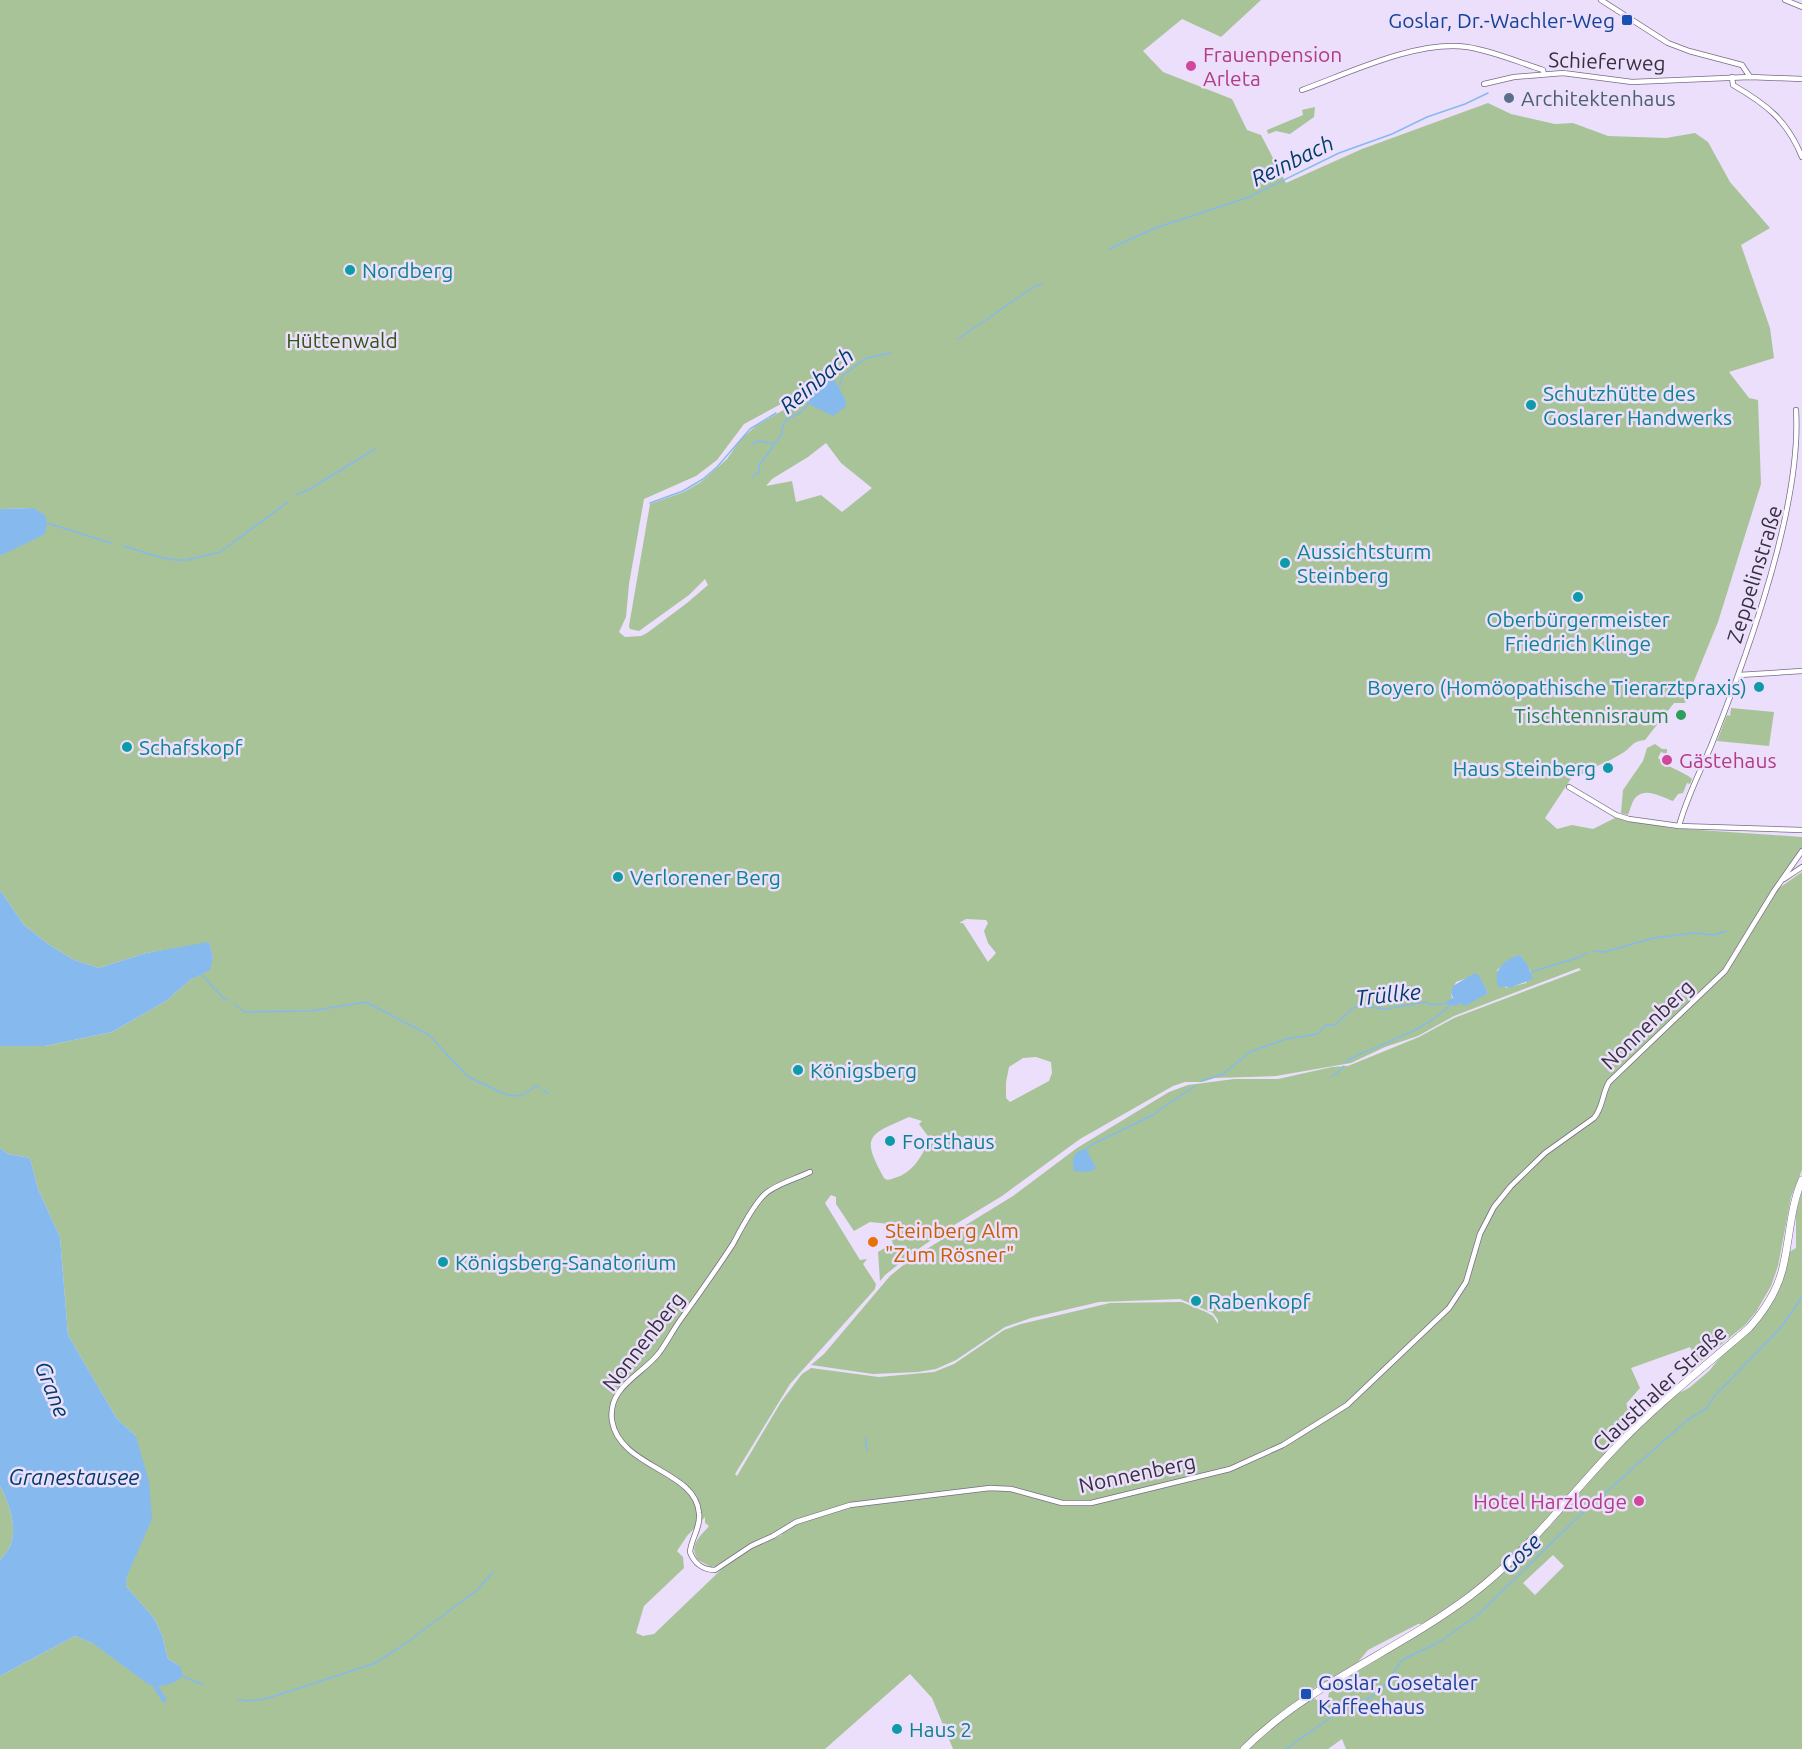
<svg xmlns="http://www.w3.org/2000/svg" width="1802" height="1749" font-family="Ubuntu,sans-serif">
	<rect width="100%" height="100%" fill="#ebdffb"/>
	<!-- green -->
	<g fill="#a8c398" fill-rule="evenodd">
		<path d="M 0,0 L 1261,0 L 1221,37 L 1182,19 L 1143,51 L 1163,72 L 1232,99 L 1247,130 L 1261,135 L 1286,183 L 1362,149 L 1488,103 L 1511,114 L 1555,124 L 1573,123 L 1608,136 L 1666,138 L 1695,133 L 1708,142 L 1730,182 L 1770,228 L 1741,245 L 1770,328 L 1774,358 L 1729,372 L 1749,398 L 1758,400 L 1761,484 L 1718,622 L 1685,703 L 1674,703 L 1645,740 C 1631,741 1632,748 1621,754 C 1608,762 1595,766 1582,774 L 1576,771 L 1545,818 L 1557,829 L 1572,825 L 1593,829 L 1617,817 L 1670,828 L 1802,837 L 1802,848 L 1777,882 L 1779,888 L 1802,872 L 1802,1170 L 1791,1197 L 1778,1266 L 1771,1286 L 1756,1312 L 1745,1325 L 1701,1361 L 1695,1357 L 1690,1347 L 1631,1368 L 1640,1388 L 1626,1404 L 1638,1419 L 1599,1460 L 1567,1499 L 1507,1562 L 1468,1593 L 1423,1624 L 1418,1624 L 1368,1650 L 1358,1662 L 1304,1694 L 1299,1700 L 1240,1749 L 953,1749 L 932,1698 L 910,1674 L 825,1749 L 0,1749 L 0,1676 L 75,1636 L 94,1644 L 180,1666 L 168,1659 L 162,1635 L 154,1618 L 126,1586 L 136,1436 L 117,1419 L 68,1335 L 60,1237 L 38,1189 L 30,1158 L 8,1154 L 0,1148 L 0,1046 L 45,1046 L 112,1032 L 166,1001 L 190,980 L 209,970 L 213,957 L 209,943 L 146,953 L 99,968 L 74,960 L 48,944 L 24,925 L 0,890 L 0,556 L 21,544 L 33,508 L 0,509 ZM 790,399 L 790,406 L 756,426 L 741,439 L 727,459 L 701,482 L 684,492 L 650,504 L 629,626 L 630,629 L 639,631 L 689,595 L 705,579 L 708,585 L 687,603 L 647,633 L 641,636 L 625,637 L 619,632 L 626,617 L 629,584 L 644,499 L 696,476 L 717,460 L 744,424 ZM 826,443 L 841,463 L 872,488 L 842,512 L 821,495 L 796,502 L 792,481 L 766,486 L 772,479 L 808,457 ZM 966,919 L 986,920 L 988,923 L 984,931 L 988,943 L 996,953 L 988,962 L 963,923 L 959,923 ZM 1520,955 L 1531,972 L 1526,983 L 1506,988 L 1497,970 L 1507,961 ZM 1579,968 L 1581,970 L 1454,1018 L 1419,1037 L 1348,1066 L 1332,1067 L 1278,1079 L 1234,1079 L 1188,1085 L 1169,1092 L 1077,1148 L 1013,1196 L 912,1258 L 890,1276 L 824,1354 L 811,1365 L 873,1374 L 918,1372 L 936,1369 L 956,1360 L 1005,1327 L 1031,1318 L 1099,1302 L 1180,1299 L 1213,1313 L 1218,1320 L 1218,1324 L 1213,1316 L 1206,1312 L 1182,1302 L 1110,1303 L 1021,1324 L 1004,1330 L 954,1364 L 934,1372 L 879,1377 L 811,1368 L 802,1374 L 781,1402 L 737,1476 L 735,1474 L 790,1384 L 875,1289 L 876,1284 L 863,1264 L 867,1259 L 860,1260 L 825,1203 L 831,1195 L 836,1197 L 836,1204 L 854,1231 L 870,1222 L 889,1224 L 889,1228 L 891,1230 L 889,1236 L 893,1243 L 878,1252 L 880,1281 L 885,1275 L 914,1252 L 946,1230 L 1002,1196 L 1080,1139 L 1173,1086 L 1185,1082 L 1202,1082 L 1215,1078 L 1276,1076 L 1351,1063 L 1385,1047 L 1418,1036 L 1454,1016 ZM 1470,977 L 1479,977 L 1488,993 L 1461,1004 L 1452,999 L 1451,993 L 1456,982 ZM 1036,1057 L 1051,1062 L 1052,1073 L 1049,1081 L 1010,1102 L 1006,1098 L 1006,1082 L 1009,1067 L 1023,1058 ZM 909,1117 L 922,1121 L 919,1124 L 933,1143 L 927,1145 C 918,1163 909,1176 887,1180 L 884,1178 C 860,1135 869,1135 909,1117 ZM 705,1517 L 705,1523 L 709,1526 C 700,1537 688,1545 698,1560 L 711,1567 L 716,1566 L 745,1547 L 777,1531 L 782,1535 L 745,1551 L 726,1565 L 654,1634 L 643,1636 L 636,1633 L 644,1606 L 684,1568 L 683,1557 L 677,1551 L 687,1536 Z"/>
		<path d="M 1315,107 L 1314,117 L 1290,134 L 1276,131 L 1268,134 L 1267,130 L 1303,115 L 1302,110 Z"/>
		<path d="M 1731,708 L 1774,712 L 1769,746 L 1717,741 L 1727,715 L 1730,716 Z"/>
		<path d="M 1655,744 L 1662,749 L 1667,749 L 1667,752 L 1666,754 L 1661,752 L 1658,758 C 1668,768 1683,771 1692,779 L 1690,784 L 1687,783 L 1683,793 L 1678,794 L 1673,801 C 1662,797 1646,787 1636,797 C 1632,801 1630,810 1628,815 L 1621,813 L 1623,790 L 1643,761 L 1647,748 Z"/>
		<path d="M 1802,1190 L 1802,1749 L 1346,1749 L 1342,1739 L 1328,1749 L 1248,1749 L 1278,1723 L 1313,1698 L 1324,1704 L 1327,1702 L 1330,1688 L 1437,1623 L 1492,1583 L 1514,1563 L 1554,1522 L 1619,1448 L 1677,1394 L 1689,1388 L 1709,1371 L 1718,1360 L 1763,1317 L 1779,1290 L 1789,1252 L 1796,1248 L 1796,1215 ZM 1553,1555 L 1564,1566 L 1535,1595 L 1523,1583 Z"/>
		<path d="M 0,1486 C 9,1503 17,1525 11,1544 C 9,1550 4,1555 0,1560 Z"/>
	</g>
	<!-- water -->
	<g fill="#86baee">
		<path d="M 833,378 L 846,401 L 846,406 L 833,416 L 809,404 C 806,393 823,381 833,378 Z"/>
		<path d="M 33,508 L 45,515 L 47,523 L 45,534 L 0,556 L 0,509 Z"/>
		<path d="M 0,890 L 24,925 L 48,944 L 74,960 L 99,968 L 146,953 L 209,942 L 213,957 L 210,970 L 190,980 L 166,1001 L 112,1032 L 45,1046 L 0,1046 Z"/>
		<path d="M 1520,955 L 1528,966 L 1533,979 L 1509,988 L 1504,986 L 1499,988 C 1491,971 1504,959 1520,955 Z"/>
		<path d="M 1473,974 L 1478,974 L 1488,993 L 1465,1006 L 1459,1003 L 1456,1006 L 1448,1004 L 1447,1001 L 1453,998 L 1451,993 L 1453,986 Z"/>
		<path d="M 0,1148 L 8,1154 L 30,1158 L 38,1189 L 60,1237 L 68,1335 L 117,1419 L 136,1436 L 149,1482 L 152,1519 L 127,1576 L 126,1586 L 154,1618 L 162,1635 L 168,1659 L 180,1666 L 183,1676 C 174,1684 160,1689 148,1684 L 94,1644 L 75,1636 L 0,1676 L 0,1560 C 4,1555 9,1550 11,1544 C 17,1525 9,1503 0,1486 Z"/>
		<path d="M 1084,1149 L 1087,1151 L 1096,1168 C 1091,1173 1081,1172 1074,1171 C 1072,1161 1072,1153 1084,1149 Z"/>
	</g>
	<g fill="none" stroke-linecap="round" stroke-linejoin="round">
		<!-- stream -->
		<g stroke="#86baee" stroke-width="1.5">
			<path d="M 1109,249 L 1155,228 L 1249,197 L 1339,153 L 1392,134 L 1427,117 L 1465,104 L 1488,93"/>
			<path d="M 958,339 L 1035,286 L 1042,284"/>
			<path d="M 837,387 L 840,385 L 842,376 L 866,358 L 891,353"/>
			<path d="M 752,444 L 759,441 L 773,443"/>
			<path d="M 752,477 L 759,472 L 759,464 C 769,457 772,443 782,435 C 781,421 788,418 798,414 C 803,411 805,406 810,403"/>
			<path d="M 297,494 L 308,490 L 375,449"/>
			<path d="M 650,503 L 683,491 L 703,479 L 717,467 L 750,429 L 776,413"/>
			<path d="M 47,523 L 111,543"/>
			<path d="M 124,546 L 158,557 L 175,560 L 187,560 L 220,552 L 288,502"/>
			<path d="M 1593,951 L 1604,952 L 1654,938 L 1693,933 L 1714,935 L 1726,931"/>
			<path d="M 1531,972 L 1580,957 L 1587,952"/>
			<path d="M 201,974 L 223,998 L 229,1000"/>
			<path d="M 235,1005 L 245,1012 L 310,1011 L 366,1002 L 429,1035 L 468,1077 L 507,1095 L 521,1096 L 536,1086 L 538,1087"/>
			<path d="M 1346,1062 L 1350,1059 C 1382,1043 1424,1032 1450,1005"/>
			<path d="M 1331,1077 L 1337,1073 L 1344,1066"/>
			<path d="M 1201,1081 L 1223,1074 L 1250,1052 L 1286,1039 L 1317,1034 L 1326,1025 L 1335,1025 L 1353,1008 L 1359,1006 L 1386,1009 L 1425,1002 L 1432,1005 L 1447,1003"/>
			<path d="M 543,1090 L 548,1093"/>
			<path d="M 1085,1150 L 1091,1145 L 1155,1114 L 1162,1108 L 1195,1086"/>
			<path d="M 866,1438 L 866,1441"/>
			<path d="M 866,1442 L 867,1451"/>
			<path d="M 183,1676 L 203,1685"/>
			<path d="M 1384,1697 L 1393,1710"/>
			<path d="M 238,1699 L 246,1701 L 265,1699 L 373,1664 L 399,1648 L 477,1590 L 493,1572"/>
			<path d="M 1286,1749 L 1334,1715 L 1380,1692 L 1402,1660 L 1439,1642 L 1479,1614 L 1577,1518 L 1686,1421 L 1707,1408 L 1712,1399 L 1782,1326 L 1802,1297"/>
		</g>
		<!-- canal -->
		<path stroke="#86baee" stroke-width="5" d="M 156,1687 L 164,1700"/>
		<defs>
			<g id="minor">
				<path d="M 1601,0 L 1668,43 L 1689,51 L 1742,65 L 1750,77"/>
				<path d="M 1785,0 L 1802,7"/>
				<path d="M 1732,77 L 1733,85 C 1766,104 1787,120 1802,157"/>
				<path d="M 1484,84 L 1514,77 L 1563,73 L 1632,82 L 1750,77 L 1802,79"/>
				<path d="M 1302,90 C 1349,73 1417,40 1467,47 C 1493,51 1518,62 1543,70 L 1544,74"/>
				<path d="M 1739,675 L 1802,671"/>
				<path d="M 1569,787 L 1616,815 L 1629,819 L 1679,826 L 1802,830"/>
				<path d="M 1679,826 C 1686,799 1700,772 1711,746 C 1747,656 1802,505 1796,410"/>
				<path d="M 1784,879 L 1802,867"/>
				<path d="M 810,1172 C 796,1179 776,1184 765,1194 C 753,1205 741,1229 733,1244 C 716,1270 699,1294 681,1319 C 673,1330 667,1342 659,1353 C 642,1375 607,1387 612,1421 C 620,1468 696,1470 699,1513 C 701,1527 691,1539 690,1552 C 694,1563 703,1570 715,1570 L 751,1546 L 773,1536 L 796,1522 L 850,1505 L 990,1488 L 1011,1489 L 1062,1503 L 1091,1503 L 1230,1469 L 1283,1445 L 1347,1405 L 1449,1308 L 1466,1282 L 1480,1234 L 1494,1207 L 1511,1186 L 1545,1153 L 1594,1118 C 1603,1108 1602,1094 1609,1082 L 1725,971 L 1774,891 L 1802,851"/>
			</g>
			<path id="primary" d="M 1244,1749 C 1309,1684 1397,1651 1470,1596 C 1528,1552 1567,1498 1616,1447 C 1657,1404 1704,1367 1749,1328 C 1764,1311 1778,1290 1783,1267 C 1790,1238 1790,1208 1802,1180"/>
		</defs>
		<!-- minor casing -->
		<use href="#minor" stroke="#786b89" stroke-width="6"/>
		<!-- primary casing -->
		<use href="#primary" stroke="#786b89" stroke-width="8"/>
		<!-- minor -->
		<use href="#minor" stroke="#fff" stroke-width="4.5"/>
		<!-- primary -->
		<use href="#primary" stroke="#fff" stroke-width="7"/>
	</g>
	<!-- markers -->
	<g fill="#1a4fb4" stroke="#ebdffb" stroke-width="2">
		<rect x="1621" y="14" width="12" height="12" rx="3"/>
		<rect x="1300" y="1688" width="12" height="12" rx="3"/>
	</g>
	<g fill="#d1479c" stroke="#ebdffb" stroke-width="2">
		<circle cx="1191" cy="66" r="6"/>
		<circle cx="1667" cy="760" r="6"/>
		<circle cx="1639" cy="1501" r="6"/>
	</g>
	<circle fill="#5c6f8a" stroke="#ebdffb" stroke-width="2" cx="1509" cy="98" r="6"/>
	<g fill="#0f9aa8" stroke="#ebdffb" stroke-width="2">
		<circle cx="350" cy="270" r="6"/>
		<circle cx="1531" cy="405" r="6"/>
		<circle cx="1285" cy="563" r="6"/>
		<circle cx="1578" cy="597" r="6"/>
		<circle cx="1759" cy="687" r="6"/>
		<circle cx="127" cy="747" r="6"/>
		<circle cx="1608" cy="768" r="6"/>
		<circle cx="618" cy="877" r="6"/>
		<circle cx="798" cy="1070" r="6"/>
		<circle cx="890" cy="1141" r="6"/>
		<circle cx="443" cy="1262" r="6"/>
		<circle cx="1196" cy="1301" r="6"/>
		<circle cx="897" cy="1729" r="6"/>
	</g>
	<circle fill="#2e9e5b" stroke="#ebdffb" stroke-width="2" cx="1681" cy="715" r="6"/>
	<circle fill="#e8710a" stroke="#ebdffb" stroke-width="2" cx="873" cy="1242" r="6"/>
	<g text-anchor="middle" dominant-baseline="central" stroke-width="5" stroke-linejoin="round" paint-order="stroke">
		<!-- transit labels -->
		<g font-size="21" fill="#164399" stroke="#ebdffb" text-anchor="end">
			<text x="1615" y="20">Goslar, Dr.-Wachler-Weg</text>
			<text x="1318" y="1682" text-anchor="start">Goslar, Gosetaler<tspan x="1318" dy="24">Kaffeehaus</tspan></text>
		</g>
		<!-- hotel labels -->
		<g font-size="21" fill="#b23c85" stroke="#ebdffb" text-anchor="start">
			<text x="1203" y="54">Frauenpension<tspan x="1203" dy="24">Arleta</tspan></text>
			<text x="1679" y="760">Gästehaus</text>
			<text x="1627" y="1501" text-anchor="end">Hotel Harzlodge</text>
		</g>
		<!-- street labels -->
		<g font-size="21" fill="#36303e" stroke="#ebdffb">
			<text transform="translate(1607 61) rotate(2)">Schieferweg</text>
			<text transform="translate(1754 574) rotate(-73)">Zeppelinstraße</text>
			<text transform="translate(1647 1024) rotate(-44)">Nonnenberg</text>
			<text transform="translate(643 1341) rotate(-52)">Nonnenberg</text>
			<text transform="translate(1659 1388) rotate(-43)">Clausthaler Straße</text>
			<text transform="translate(1137 1473) rotate(-12)">Nonnenberg</text>
		</g>
		<!-- service labels -->
		<g font-size="21" fill="#4e5e75" stroke="#ebdffb" text-anchor="start">
			<text x="1521" y="98">Architektenhaus</text>
		</g>
		<!-- culture labels -->
		<g font-size="21" fill="#0d838f" stroke="#ebdffb" text-anchor="start">
			<text x="362" y="270">Nordberg</text>
			<text x="1543" y="393">Schutzhütte des<tspan x="1543" dy="24">Goslarer Handwerks</tspan></text>
			<text x="1297" y="551">Aussichtsturm<tspan x="1297" dy="24">Steinberg</tspan></text>
			<text x="1578" y="619" text-anchor="middle">Oberbürgermeister<tspan x="1578" dy="24">Friedrich Klinge</tspan></text>
			<text x="1747" y="687" text-anchor="end">Boyero (Homöopathische Tierarztpraxis)</text>
			<text x="139" y="747">Schafskopf</text>
			<text x="1596" y="768" text-anchor="end">Haus Steinberg</text>
			<text x="630" y="877">Verlorener Berg</text>
			<text x="810" y="1070">Königsberg</text>
			<text x="902" y="1141">Forsthaus</text>
			<text x="455" y="1262">Königsberg-Sanatorium</text>
			<text x="1208" y="1301">Rabenkopf</text>
			<text x="909" y="1729">Haus 2</text>
		</g>
		<!-- park labels -->
		<g font-size="21" fill="#335517" stroke="#ebdffb">
			<text x="342" y="340">Hüttenwald</text>
		</g>
		<!-- leisure labels -->
		<g font-size="21" fill="#27864d" stroke="#ebdffb" text-anchor="end">
			<text x="1669" y="715">Tischtennisraum</text>
		</g>
		<!-- food labels -->
		<g font-size="21" fill="#c56008" stroke="#ebdffb" text-anchor="start">
			<text x="885" y="1230">Steinberg Alm<tspan x="885" dy="24">"Zum Rösner"</tspan></text>
		</g>
		<!-- water labels -->
		<g font-size="22" font-style="italic" fill="#003c6a" stroke="#ebdffb">
			<text transform="translate(1292 160) rotate(-26)">Reinbach</text>
			<text transform="translate(816 380) rotate(-40)">Reinbach</text>
			<text transform="translate(1388 994) rotate(-6)">Trüllke</text>
			<text transform="translate(53 1389) rotate(68)">Grane</text>
			<text x="74" y="1476">Granestausee</text>
			<text transform="translate(1520 1553) rotate(-44)">Gose</text>
		</g>
	</g>
</svg>
